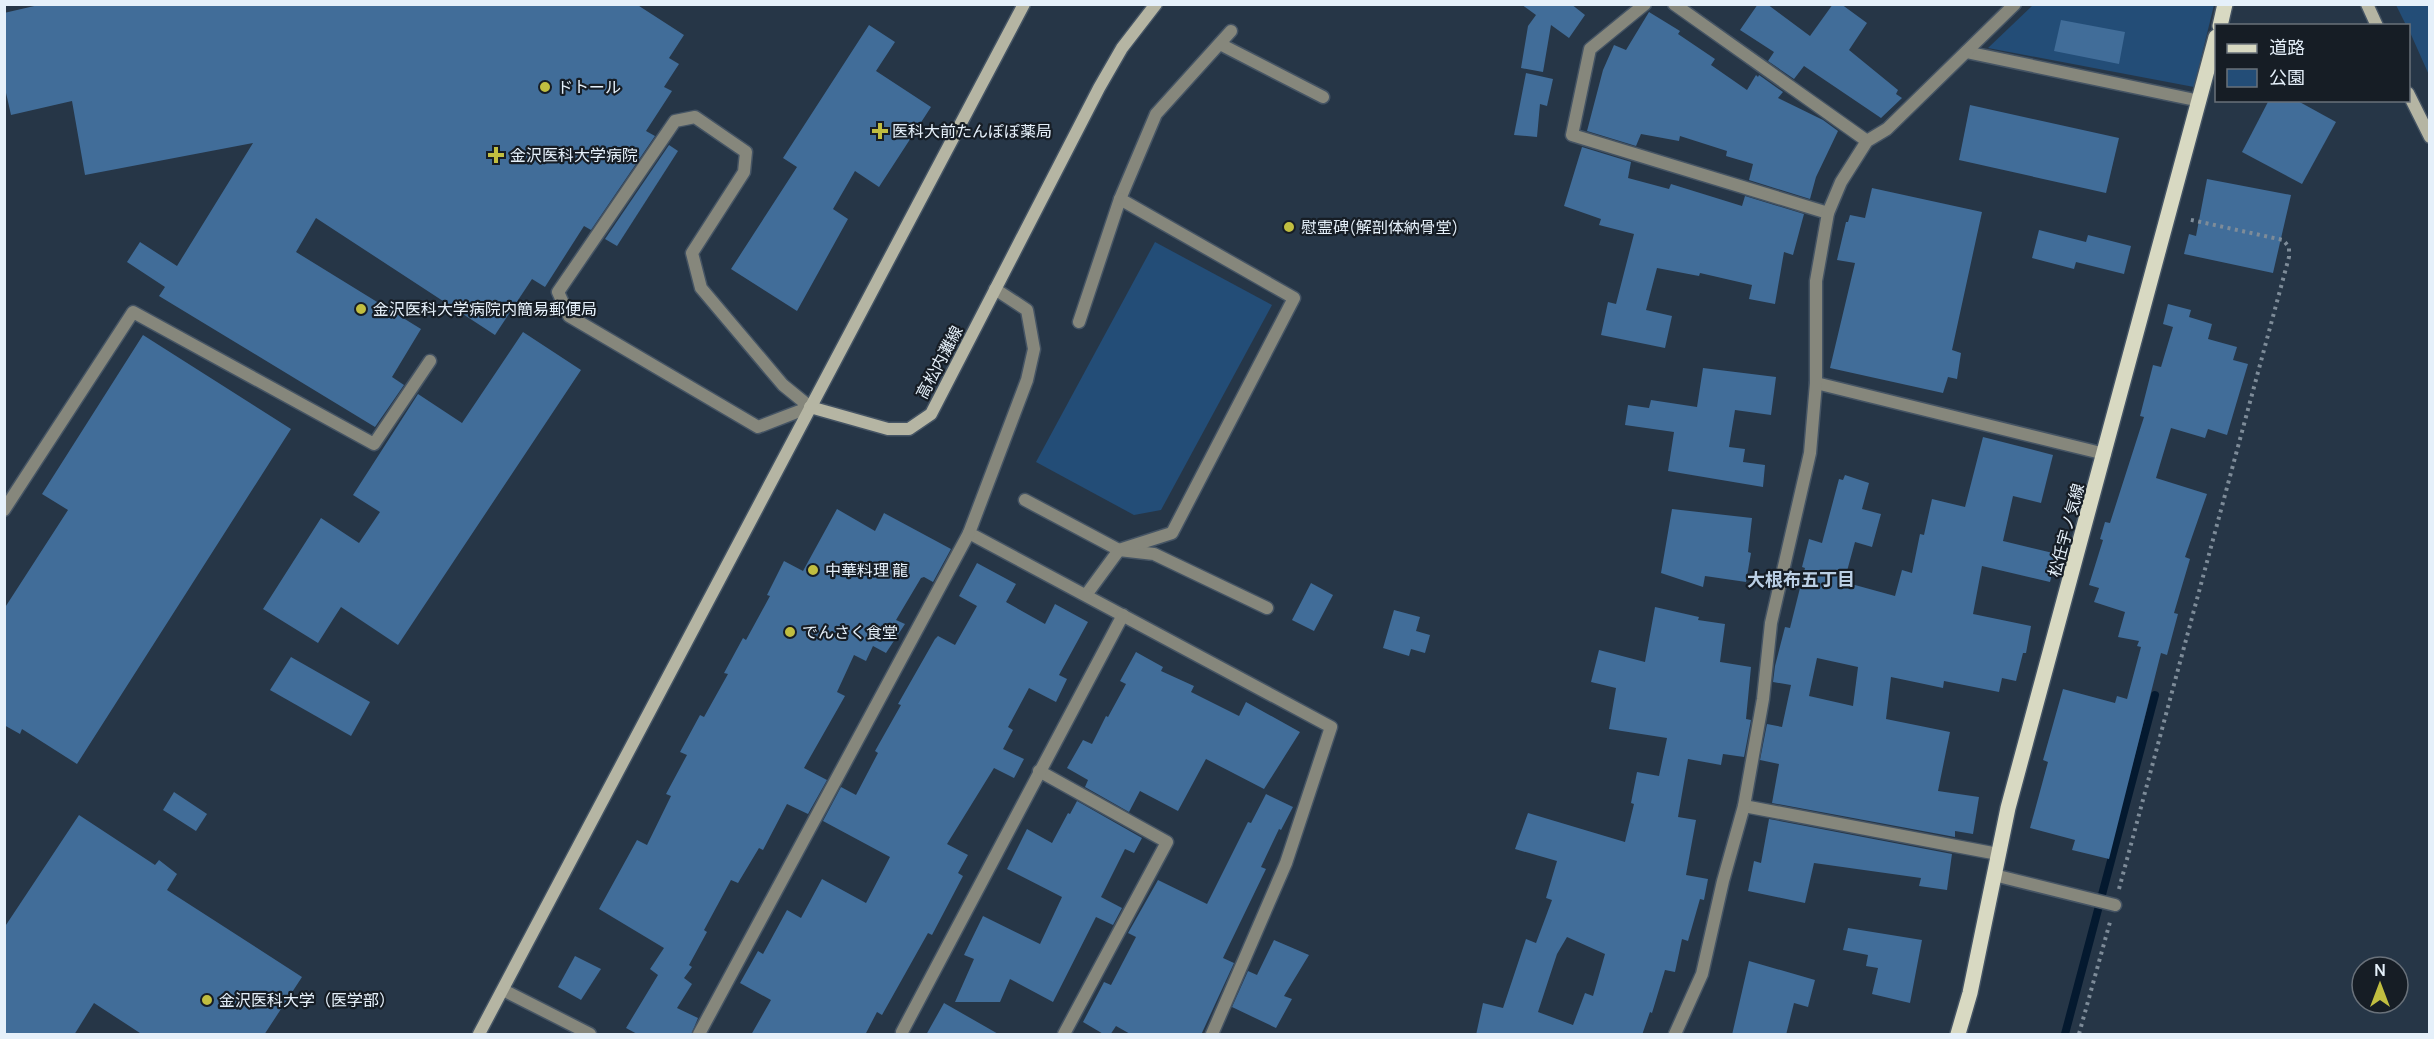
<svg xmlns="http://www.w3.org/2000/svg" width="2434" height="1039" font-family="Manrope,'Noto Sans JP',sans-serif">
	<rect width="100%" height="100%" fill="#263647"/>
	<!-- green -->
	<g fill="#234d77">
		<path d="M 2033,5 L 2214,5 L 2194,87 L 1988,48 Z"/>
		<path d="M 2396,5 L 2429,5 L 2429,75 L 2409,30 L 2408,26 L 2406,25 Z"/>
		<path d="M 1155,242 L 1272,305 L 1161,510 L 1134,515 L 1036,462 Z"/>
	</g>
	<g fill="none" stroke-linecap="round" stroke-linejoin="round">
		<!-- stream -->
		<path stroke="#04192f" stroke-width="8" d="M 2065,1034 L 2155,695"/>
	</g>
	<!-- building -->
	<g fill="#416d99" fill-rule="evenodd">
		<path d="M 43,4 L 636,4 L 684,35 L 669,58 L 679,64 L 664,87 L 672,91 L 646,131 L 655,136 L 591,230 L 584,226 L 545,287 L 532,279 L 495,335 L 316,218 L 296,252 L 421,329 L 392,377 L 404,385 L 375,427 L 159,296 L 165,287 L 127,262 L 140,242 L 177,266 L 253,143 L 85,175 L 72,101 L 11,115 L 4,84 L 4,13 Z"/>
		<path d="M 1521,4 L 1571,4 L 1585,15 L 1569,38 L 1551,25 L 1543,72 L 1521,68 L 1528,26 L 1536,15 Z"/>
		<path d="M 1758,4 L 1767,4 L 1810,36 L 1833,4 L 1841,4 L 1867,23 L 1849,50 L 1898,90 L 1896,94 L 1902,98 L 1881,118 L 1804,66 L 1794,79 L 1768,61 L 1774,52 L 1740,30 Z"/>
		<path d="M 1649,12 L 1680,31 L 1678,34 L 1715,59 L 1711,65 L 1747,90 L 1756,75 L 1758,77 L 1759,75 L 1783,92 L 1778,98 L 1823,120 L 1838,131 L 1816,177 L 1810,199 L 1749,180 L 1753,164 L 1726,156 L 1727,151 L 1680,136 L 1679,141 L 1641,134 L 1636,146 L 1587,131 L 1603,70 L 1614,45 L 1626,50 Z"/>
		<path d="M 2061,20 L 2125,32 L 2119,64 L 2054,51 Z"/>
		<path d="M 869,25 L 895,42 L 876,71 L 931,107 L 879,187 L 855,171 L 833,209 L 848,219 L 797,311 L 731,269 L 797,167 L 783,158 Z"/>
		<path d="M 1526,73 L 1553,79 L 1547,106 L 1540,104 L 1537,137 L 1514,135 Z"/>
		<path d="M 2269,100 L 2296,100 L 2336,122 L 2302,184 L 2242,152 Z"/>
		<path d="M 1970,105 L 2119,138 L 2106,193 L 1959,160 Z"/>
		<path d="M 669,145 L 678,151 L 617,246 L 605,239 Z"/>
		<path d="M 1582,147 L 1631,162 L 1628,178 L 1669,189 L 1671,184 L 1742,206 L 1745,196 L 1804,214 L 1793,255 L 1784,252 L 1775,304 L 1749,299 L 1752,285 L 1700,273 L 1699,276 L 1657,268 L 1646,310 L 1672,316 L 1665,348 L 1601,335 L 1608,302 L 1616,304 L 1634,234 L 1599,225 L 1601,219 L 1564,206 Z"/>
		<path d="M 2207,179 L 2291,195 L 2273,273 L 2184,254 L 2189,234 L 2196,236 Z"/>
		<path d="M 1872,188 L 1982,212 L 1952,350 L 1961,353 L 1957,379 L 1948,377 L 1943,393 L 1830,368 L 1855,263 L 1837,260 L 1846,222 L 1848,222 L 1850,215 L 1865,218 Z"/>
		<path d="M 2039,230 L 2086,242 L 2088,235 L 2131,246 L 2124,274 L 2076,262 L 2074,269 L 2032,258 Z"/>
		<path d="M 2168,304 L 2191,310 L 2189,317 L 2212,324 L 2208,339 L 2237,347 L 2233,360 L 2248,364 L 2227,435 L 2208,429 L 2205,438 L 2171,428 L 2156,478 L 2207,494 L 2185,557 L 2190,559 L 2174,613 L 2178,614 L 2167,655 L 2161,653 L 2109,859 L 2072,850 L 2075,840 L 2030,828 L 2048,762 L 2043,760 L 2063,689 L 2115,703 L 2117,696 L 2127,699 L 2141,647 L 2137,646 L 2139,641 L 2118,637 L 2125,612 L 2094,602 L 2099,588 L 2089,585 L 2103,540 L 2100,539 L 2105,522 L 2110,523 L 2144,417 L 2140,416 L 2153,365 L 2161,367 L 2173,327 L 2163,324 Z"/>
		<path d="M 523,332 L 581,370 L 398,645 L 341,607 L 318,643 L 263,609 L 321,518 L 359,543 L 380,512 L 353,495 L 418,394 L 462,423 Z"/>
		<path d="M 143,335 L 291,429 L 77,764 L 22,729 L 20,734 L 4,725 L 4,609 L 68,510 L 42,494 Z"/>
		<path d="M 1703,368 L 1776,377 L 1771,415 L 1735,410 L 1729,447 L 1745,449 L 1743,462 L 1765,465 L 1763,487 L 1668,471 L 1674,432 L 1625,425 L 1628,405 L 1649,408 L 1651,400 L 1697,407 Z"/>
		<path d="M 1983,437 L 2053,455 L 2041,503 L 2013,496 L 2003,541 L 2057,554 L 2050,582 L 1982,566 L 1973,614 L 2031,626 L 2026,653 L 2023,653 L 2016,681 L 2002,678 L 1999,692 L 1944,681 L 1943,688 L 1891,677 L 1886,719 L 1950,732 L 1938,791 L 1979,797 L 1973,834 L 1955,831 L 1955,837 L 1772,803 L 1779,764 L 1760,760 L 1767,724 L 1782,727 L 1791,685 L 1773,682 L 1775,666 L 1785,627 L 1790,628 L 1805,568 L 1802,567 L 1809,539 L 1822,543 L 1839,479 L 1843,480 L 1845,475 L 1869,483 L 1862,509 L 1881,514 L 1872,547 L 1855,542 L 1844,582 L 1895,596 L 1902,570 L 1912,573 L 1920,534 L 1924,535 L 1932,499 L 1965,507 ZM 1817,658 L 1858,667 L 1853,706 L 1809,696 Z"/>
		<path d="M 837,509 L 875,531 L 884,513 L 951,549 L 933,582 L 924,577 L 921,578 L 896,620 L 905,624 L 886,653 L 873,646 L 866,661 L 854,655 L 837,692 L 845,696 L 804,768 L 827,780 L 808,814 L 787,804 L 763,850 L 759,848 L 738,883 L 731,880 L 704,930 L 707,932 L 689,965 L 692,967 L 684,978 L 692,984 L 677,1008 L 698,1018 L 691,1035 L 639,1035 L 626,1028 L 658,975 L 650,969 L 664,948 L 599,909 L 637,840 L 647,845 L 671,796 L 666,794 L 687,755 L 680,752 L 700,715 L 704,717 L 728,674 L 724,673 L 743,638 L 746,640 L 770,596 L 767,595 L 784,561 L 803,571 Z"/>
		<path d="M 1672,509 L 1752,518 L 1748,552 L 1751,553 L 1746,582 L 1705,576 L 1703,587 L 1661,573 Z"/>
		<path d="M 977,563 L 1016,584 L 1006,602 L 1045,624 L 1055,604 L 1088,622 L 1059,675 L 1067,679 L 1056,702 L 1029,688 L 1008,727 L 1013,730 L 1003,749 L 1024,759 L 1014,778 L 994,768 L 947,844 L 968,855 L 958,873 L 963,876 L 932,935 L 928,933 L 882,1015 L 877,1012 L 865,1035 L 751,1035 L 771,1000 L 740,983 L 758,951 L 763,954 L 787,910 L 801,918 L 822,879 L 866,903 L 890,857 L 823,821 L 841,787 L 856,795 L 878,753 L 875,751 L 901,705 L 898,704 L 935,639 L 938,636 L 955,645 L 977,606 L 959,596 Z"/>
		<path d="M 1311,583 L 1333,595 L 1314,631 L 1292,620 Z"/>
		<path d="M 1655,607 L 1699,617 L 1698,620 L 1725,624 L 1720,662 L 1751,667 L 1746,719 L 1751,720 L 1744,757 L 1723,754 L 1721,765 L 1688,759 L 1678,817 L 1696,820 L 1686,875 L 1708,879 L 1704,900 L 1700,899 L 1688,941 L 1682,939 L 1675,972 L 1665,970 L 1652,1013 L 1650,1012 L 1642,1035 L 1476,1035 L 1483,1003 L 1503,1008 L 1526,939 L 1536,943 L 1552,900 L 1546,898 L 1557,861 L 1515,849 L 1528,813 L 1625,842 L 1634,804 L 1631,803 L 1637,772 L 1659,776 L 1667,738 L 1609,729 L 1616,688 L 1591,682 L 1599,650 L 1645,662 ZM 1567,937 L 1605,954 L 1593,996 L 1585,993 L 1573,1025 L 1538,1012 L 1557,954 Z"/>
		<path d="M 1394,610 L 1420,617 L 1416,631 L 1430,635 L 1425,653 L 1411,649 L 1409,656 L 1383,648 Z"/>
		<path d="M 1136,652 L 1163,667 L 1161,671 L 1194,686 L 1191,692 L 1239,716 L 1246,702 L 1300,732 L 1264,789 L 1206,759 L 1178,811 L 1140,791 L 1129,812 L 1085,787 L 1088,780 L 1067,768 L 1083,740 L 1092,744 L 1106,716 L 1108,717 L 1126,684 L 1120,681 Z"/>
		<path d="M 291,657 L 370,702 L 351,736 L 270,690 Z"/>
		<path d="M 174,792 L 207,814 L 196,831 L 163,810 Z"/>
		<path d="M 1266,794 L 1293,807 L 1281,830 L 1279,829 L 1261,867 L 1266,869 L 1223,958 L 1234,963 L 1201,1035 L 1132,1035 L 1116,1026 L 1110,1035 L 1105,1035 L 1083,1022 L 1104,982 L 1111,985 L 1136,937 L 1128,933 L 1158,880 L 1207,904 L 1248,822 L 1251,823 Z"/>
		<path d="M 1077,801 L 1142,838 L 1134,853 L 1125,849 L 1101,897 L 1122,908 L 1113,925 L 1096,917 L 1053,1002 L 1010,979 L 1000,1002 L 955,1002 L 974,959 L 964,955 L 983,916 L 1040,944 L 1062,897 L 1007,869 L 1027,829 L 1052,843 L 1068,813 L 1070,814 Z"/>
		<path d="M 79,815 L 155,865 L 159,860 L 177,874 L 167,890 L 302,977 L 264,1035 L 143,1035 L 94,1003 L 74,1035 L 4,1035 L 4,928 Z"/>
		<path d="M 1769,819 L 1952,854 L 1947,890 L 1919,886 L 1921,878 L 1814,863 L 1805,903 L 1748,891 L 1754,861 L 1761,863 Z"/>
		<path d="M 1848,928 L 1922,940 L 1910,1003 L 1872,994 L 1878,968 L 1866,966 L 1868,955 L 1843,950 Z"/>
		<path d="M 1274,940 L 1309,955 L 1284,996 L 1292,999 L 1276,1028 L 1232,1007 L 1248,971 L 1257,975 Z"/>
		<path d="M 575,956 L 601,969 L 581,1000 L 558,987 Z"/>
		<path d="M 1749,961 L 1815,980 L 1808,1007 L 1794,1003 L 1786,1035 L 1732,1035 Z"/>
		<path d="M 944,1003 L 1000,1035 L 926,1035 Z"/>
	</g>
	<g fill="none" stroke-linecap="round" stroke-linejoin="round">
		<defs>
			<g id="lane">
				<path d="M 1220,44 L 1323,97"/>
				<path d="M 695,117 L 746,152 L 744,172 L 692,253 L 701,288 L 783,385 L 810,407 L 758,427 L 569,316 L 558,292 L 675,121 Z"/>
				<path d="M 1079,322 L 1120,199 L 1156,114 L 1231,31"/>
				<path d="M 1025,500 L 1119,550 L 1154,554 L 1267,608"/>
				<path d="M 1086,595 L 1119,550 L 1172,533 L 1294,298 L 1120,199"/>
			</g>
			<g id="street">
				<path d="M 1645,4 L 1590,49 L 1572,135 L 1828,213"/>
				<path d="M 1674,4 L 1867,141"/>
				<path d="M 1966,52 L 2200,101"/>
				<path d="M 995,289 L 1027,310 L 1034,349 L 1027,380 L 969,533 L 1331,727 L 1286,863 L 1212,1034"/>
				<path d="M 1816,383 L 2105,454"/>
				<path d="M 4,510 L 133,312 L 374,444 L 430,361"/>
				<path d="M 1039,771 L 1167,842 L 1064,1034"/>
				<path d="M 1744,806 L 1998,854"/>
				<path d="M 1994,875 L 2115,905"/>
				<path d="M 503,990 L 590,1034"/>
				<path d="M 902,1032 L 1123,615"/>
				<path d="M 699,1034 L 969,533"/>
				<path d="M 1675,1034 L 1702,974 L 1723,881 L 1744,806 L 1763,699 L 1771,623 L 1810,453 L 1816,383 L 1816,281 L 1828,213 L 1841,182 L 1867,141 L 1887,129 L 2015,4"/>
			</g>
			<g id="secondary">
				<path d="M 2367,4 L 2377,26"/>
				<path d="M 2408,93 L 2430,137"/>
				<path d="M 810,407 L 888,429 L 909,429 L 931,414 L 1099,88 L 1122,48 L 1156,4"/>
				<path d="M 479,1034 L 1024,4"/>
			</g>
			<g id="primary">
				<path d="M 2220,26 L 2225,4"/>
				<path d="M 1958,1034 L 1970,993 L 2008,808 L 2216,37"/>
			</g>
		</defs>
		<!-- lane casing -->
		<use href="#lane" stroke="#455464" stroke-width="15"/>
		<!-- street casing -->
		<use href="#street" stroke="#455464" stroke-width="15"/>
		<!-- secondary casing -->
		<use href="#secondary" stroke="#455464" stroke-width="15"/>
		<!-- primary casing -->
		<use href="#primary" stroke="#455464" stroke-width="18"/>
		<!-- path -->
		<g stroke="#7e8c99" stroke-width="4" stroke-dasharray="3 4.5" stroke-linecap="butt">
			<path d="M 2119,889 L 2289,257 L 2289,247 L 2283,240 L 2187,219"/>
			<path d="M 2079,1034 L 2110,922"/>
		</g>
		<!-- lane -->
		<use href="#lane" stroke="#86877c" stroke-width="12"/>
		<!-- street -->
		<use href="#street" stroke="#86877c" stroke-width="12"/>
		<!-- secondary -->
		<use href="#secondary" stroke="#b5b5a3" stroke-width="12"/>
		<!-- primary -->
		<use href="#primary" stroke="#d8d9c2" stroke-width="15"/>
	</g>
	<!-- markers -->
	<g fill="#c1be40" stroke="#161d25" stroke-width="2">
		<circle cx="545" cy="87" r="6"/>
		<path d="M877 122h6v6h6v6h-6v6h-6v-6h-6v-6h6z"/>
		<path d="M493 146h6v6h6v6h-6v6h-6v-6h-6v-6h6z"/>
		<circle cx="1289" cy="227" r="6"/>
		<circle cx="361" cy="309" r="6"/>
		<circle cx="813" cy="570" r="6"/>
		<circle cx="790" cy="632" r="6"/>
		<circle cx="207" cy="1000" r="6"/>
	</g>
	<g text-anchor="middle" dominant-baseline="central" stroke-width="4.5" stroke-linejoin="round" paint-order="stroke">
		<!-- poi labels -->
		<g font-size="16" fill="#e5f0fa" stroke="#161d25" text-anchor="start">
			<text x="557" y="87">ドトール</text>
			<text x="892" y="131">医科大前たんぽぽ薬局</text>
			<text x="510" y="155">金沢医科大学病院</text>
			<text x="1301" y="227">慰霊碑(解剖体納骨堂)</text>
			<text x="373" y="309">金沢医科大学病院内簡易郵便局</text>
			<text x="825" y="570">中華料理 龍</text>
			<text x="802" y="632">でんさく食堂</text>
			<text x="219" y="1000">金沢医科大学（医学部）</text>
		</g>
		<!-- street labels -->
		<g font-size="16" fill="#e5f0fa" stroke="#161d25">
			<text transform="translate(939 362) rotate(-62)">高松内灘線</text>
			<text transform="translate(2066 530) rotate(-75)">松任宇ノ気線</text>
		</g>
		<!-- neighbourhood labels -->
		<g font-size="18" font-weight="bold" fill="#bbcfe4" stroke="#161d25">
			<text x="1801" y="579">大根布五丁目</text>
		</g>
	</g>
	<!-- border -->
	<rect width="2434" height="1039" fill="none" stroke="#e5f0fa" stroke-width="12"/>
	<!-- legend -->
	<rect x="2215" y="24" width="195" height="78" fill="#161d25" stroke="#69717a" stroke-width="1.5"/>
	<rect x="2227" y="44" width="30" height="9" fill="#d8d9c2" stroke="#69717a" stroke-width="1.5"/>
	<text x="2269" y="54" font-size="18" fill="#e5f0fa">道路</text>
	<rect x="2227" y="69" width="30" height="18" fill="#234d77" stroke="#69717a" stroke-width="1.5"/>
	<text x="2269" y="84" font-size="18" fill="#e5f0fa">公園</text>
	<!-- north arrow -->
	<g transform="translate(2380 985)"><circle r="28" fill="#161d25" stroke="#69717a" stroke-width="1.5"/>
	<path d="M0-4.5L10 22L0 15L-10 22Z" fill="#c1be40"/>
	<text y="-9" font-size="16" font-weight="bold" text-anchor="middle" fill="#e5f0fa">N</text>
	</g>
</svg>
